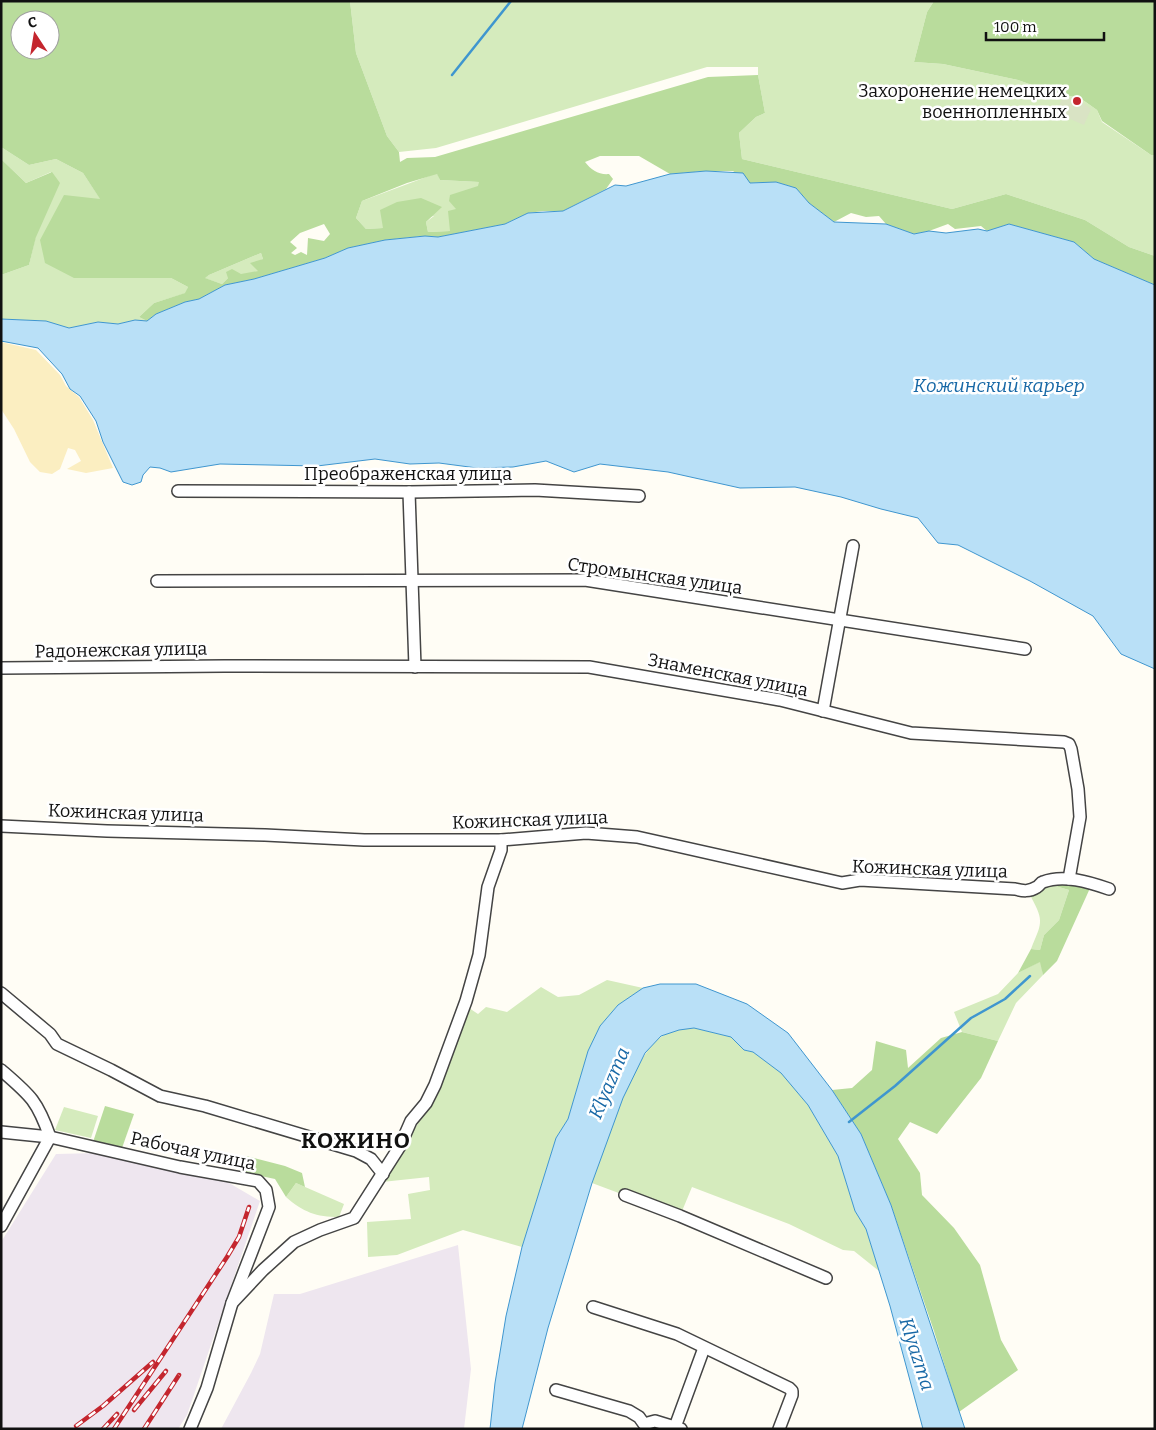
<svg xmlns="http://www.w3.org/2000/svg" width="1156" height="1430" font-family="Bitter,serif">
	<rect width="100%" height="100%" fill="#fffdf5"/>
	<!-- industrial -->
	<g fill="#eee6ef">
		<path d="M 99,1153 L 224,1180 L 260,1201 L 187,1415 L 178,1429 L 1,1429 L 1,1242 L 56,1154 Z"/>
		<path d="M 458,1245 L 471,1369 L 464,1429 L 221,1429 L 251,1373 L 260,1354 L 274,1294 L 300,1294 Z"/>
	</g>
	<!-- green -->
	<g fill="#d5ebbd">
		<path d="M 350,1 L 934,1 L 927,12 L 914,62 L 943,64 L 1018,80 L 1054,93 L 1080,98 L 1097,110 L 1102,122 L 1151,155 L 1155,155 L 1155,256 L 1129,247 L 1085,220 L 1006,194 L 952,209 L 742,159 L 739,133 L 756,117 L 765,113 L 758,75 L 758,67 L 707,67 L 436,148 L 399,152 L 387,136 L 356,53 Z"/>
		<path d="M 1,147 L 29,165 L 56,159 L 83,173 L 101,200 L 74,278 L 171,278 L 188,287 L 186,293 L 154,303 L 139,317 L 147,321 L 135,320 L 118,324 L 98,322 L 69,328 L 46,321 L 1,319 L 1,275 L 29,265 L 51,172 L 26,183 L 1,159 Z"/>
		<path d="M 437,173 L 440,180 L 479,182 L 479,186 L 456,210 L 450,231 L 428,232 L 426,222 L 434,216 L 383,228 L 366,229 L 356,218 L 362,201 Z"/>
		<path d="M 261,253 L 263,259 L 257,262 L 259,271 L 228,278 L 222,284 L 204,278 L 209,275 Z"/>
		<path d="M 1052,885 L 1069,890 L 1059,920 L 1044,935 L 1040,950 L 1031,949 C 1041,924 1045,922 1031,897 C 1035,889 1044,886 1052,885 Z"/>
		<path d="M 1041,961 L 1043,975 L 1016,1003 L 998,1041 L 962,1032 L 954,1012 L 998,994 L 1018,973 Z"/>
		<path d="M 607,980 L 643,988 L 618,1005 L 600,1026 L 588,1051 L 568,1119 L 556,1138 L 522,1247 L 463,1230 L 397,1255 L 368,1257 L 367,1222 L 411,1219 L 408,1194 L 430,1190 L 429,1177 L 382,1182 L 441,1086 L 469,1008 L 478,1014 L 486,1007 L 507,1012 L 541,987 L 558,997 L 579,995 Z"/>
		<path d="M 694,1028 L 731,1037 L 744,1050 L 753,1052 L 782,1073 L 808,1105 L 838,1156 L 855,1211 L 866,1229 L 879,1271 L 854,1251 L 843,1250 L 789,1224 L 692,1187 L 680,1216 L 592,1183 C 605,1147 631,1058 661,1037 C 670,1030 684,1029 694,1028 Z"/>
		<path d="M 64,1107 L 98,1116 L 91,1138 L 55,1130 Z"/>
		<path d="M 296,1183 L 344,1204 L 339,1217 C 316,1217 303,1212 286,1197 Z"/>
	</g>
	<!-- forest -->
	<g fill="#b9dc9c" fill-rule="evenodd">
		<path d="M 1,1 L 350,1 L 356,53 L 387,136 L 399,152 L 400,162 L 407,158 L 435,157 L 708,77 L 758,75 L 765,113 L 756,117 L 739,133 L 742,159 L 952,209 L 1006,194 L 1085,220 L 1129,247 L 1155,256 L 1155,285 L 1094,259 L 1074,242 L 1009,224 L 987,231 L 981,226 L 955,229 L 948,224 L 929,231 L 914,234 L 886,224 L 879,216 L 866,217 L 851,213 L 834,222 L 809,203 L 796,188 L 776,182 L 750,183 L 733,171 L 706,171 L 670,174 L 639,156 L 600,156 L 585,162 C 591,170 599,175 609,174 L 613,179 L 606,189 L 563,211 L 543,211 L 528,213 L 505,224 L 438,237 L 425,236 L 385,240 L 348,248 L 325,258 L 254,279 L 225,285 L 199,299 L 185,302 L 156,314 L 147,321 L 139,317 L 154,303 L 185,293 L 188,287 L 171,278 L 74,278 L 45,263 L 40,240 L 64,195 L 100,199 L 83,173 L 56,159 L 29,165 L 1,147 ZM 20,20 L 50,20 L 50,50 L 20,50 ZM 437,174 L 440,180 L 479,182 L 478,186 L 450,195 L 449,201 L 456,209 L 448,211 L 450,231 L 428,232 L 426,222 L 442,207 L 421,198 L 397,202 L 380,210 L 383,228 L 366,229 L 356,218 L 362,201 L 407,183 ZM 324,224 L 330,234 L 324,241 L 308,238 L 307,255 L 301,252 L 295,255 L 291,253 L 297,248 L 290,242 L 300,233 ZM 261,253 L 263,259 L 250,263 L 258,271 L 241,274 L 232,269 L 226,272 L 228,278 L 222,284 L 205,278 L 209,275 Z"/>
		<path d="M 934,1 L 1155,1 L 1155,155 L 1151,155 L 1102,121 L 1097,110 L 1080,98 L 1054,93 L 1018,80 L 943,64 L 914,62 L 927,12 Z"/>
		<path d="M 1,159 L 26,183 L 52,172 L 60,183 L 36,237 L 29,265 L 1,275 Z"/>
		<path d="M 1071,882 L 1091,886 L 1057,961 L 1043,975 L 1040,962 L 1018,973 L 1031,949 L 1040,950 L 1044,935 L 1059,920 L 1069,890 L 1052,885 Z"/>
		<path d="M 962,1032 L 998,1041 L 981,1078 L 937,1134 L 910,1122 L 898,1139 L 920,1173 L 922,1195 L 954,1228 L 980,1265 L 1001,1340 L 1018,1370 L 959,1412 L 934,1331 L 891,1205 L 861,1134 L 832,1090 L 852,1088 L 872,1070 L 876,1041 L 906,1050 L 908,1068 L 941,1038 Z"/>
		<path d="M 105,1106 L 134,1114 L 122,1148 L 93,1142 Z"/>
		<path d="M 246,1156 L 285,1166 L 302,1173 L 305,1187 L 296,1183 L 286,1197 L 275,1179 L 242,1172 Z"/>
	</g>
	<!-- sand -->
	<path fill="#fbeec1" d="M 1,342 L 36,350 L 60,375 L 66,386 L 79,397 L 93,420 L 113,468 L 86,473 L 67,469 L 81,461 L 75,450 L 68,448 L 60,469 L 52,474 L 40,472 L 30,462 L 14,429 L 1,409 Z"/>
	<!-- cemetery -->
	<path fill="#d9e3c4" d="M 1063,96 L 1078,99 L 1091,109 L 1084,125 L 1056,113 Z"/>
	<!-- water -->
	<g fill="#b9e0f7" stroke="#3f96cf">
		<path d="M 706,171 L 743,173 L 750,183 L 776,182 L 796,188 L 809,203 L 834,222 L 886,224 L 914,234 L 929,231 L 946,233 L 978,229 L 987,231 L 1009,224 L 1074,242 L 1094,259 L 1155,285 L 1155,669 L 1121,654 L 1093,616 L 1030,581 L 958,545 L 938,543 L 918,518 L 881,509 L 841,497 L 795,487 L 740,488 L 668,472 L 600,464 L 574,472 L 546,461 L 513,467 L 477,468 L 439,463 L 410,464 L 375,459 L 317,466 L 220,464 L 171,472 L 160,468 L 150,467 L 143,475 L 141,482 L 132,485 L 123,482 L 103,442 L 96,421 L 80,396 L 70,389 L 62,374 L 38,348 L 1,341 L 1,319 L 46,321 L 69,328 L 98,322 L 118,324 L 135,320 L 147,321 L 156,314 L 185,302 L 199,299 L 225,285 L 254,279 L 325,258 L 348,248 L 385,240 L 425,236 L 438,237 L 505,224 L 528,213 L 563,211 L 615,185 L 626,186 L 670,174 Z"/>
		<path d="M 660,984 L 696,984 L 747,1004 L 788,1033 L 832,1090 L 861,1134 L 891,1205 L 965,1429 L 923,1429 L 890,1306 L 866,1229 L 855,1211 L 838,1156 L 808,1105 L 781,1073 L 753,1052 L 744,1050 L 731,1037 L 694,1028 L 679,1030 L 661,1036 L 645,1053 L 623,1098 L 592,1183 L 548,1328 L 522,1429 L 490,1429 L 495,1383 L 506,1316 L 522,1247 L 556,1138 L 568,1119 L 588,1051 L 600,1026 L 618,1005 L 643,988 Z"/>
	</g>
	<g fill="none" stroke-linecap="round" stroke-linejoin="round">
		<!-- stream -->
		<g stroke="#3f96cf" stroke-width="2.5">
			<path d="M 452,75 L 511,1"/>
			<path d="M 849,1122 L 895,1086 L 971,1018 L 1005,999 L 1030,976"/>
		</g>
		<defs>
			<g id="minor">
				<path d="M 178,491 L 409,492 L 535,490 L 639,496"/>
				<path d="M 409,492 L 415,667"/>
				<path d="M 157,581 L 585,580 L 1025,649"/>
				<path d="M 1,668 L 224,666 L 589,667 L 780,700 L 911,733 L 1064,742 L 1069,744 L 1071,749 L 1078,789 L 1080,817 L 1069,879"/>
				<path d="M 823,711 L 853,546"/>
				<path d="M 1,826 L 107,831 L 265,835 L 364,840 L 501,840 L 586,833 L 637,837 L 842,883 L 860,880 L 1015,889 C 1023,891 1029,892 1037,887 C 1040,885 1040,883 1043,882 C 1063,874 1089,882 1109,889"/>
				<path d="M 1,993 L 50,1034 L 57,1044 L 111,1070 L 160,1096 L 205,1106 L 356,1151 L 371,1159 L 383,1174"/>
				<path d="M 1,1070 C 30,1095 37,1100 50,1137"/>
				<path d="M 1,1132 L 50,1137 L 180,1167 L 258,1181 L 266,1190 L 269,1207 L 232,1303 L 207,1388 L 190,1429"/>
				<path d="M 625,1195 L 680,1216 L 826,1278"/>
				<path d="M 1,1226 L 50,1137"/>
				<path d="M 232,1303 L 263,1270 L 294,1242 L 320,1230 L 354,1218 L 400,1146 L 411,1121 L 426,1103 L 435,1085 L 466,1001 L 479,955 L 488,887 L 501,850 L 501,840"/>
				<path d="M 593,1307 L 677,1334 L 789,1388 L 792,1391 L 792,1395 L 779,1429"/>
				<path d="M 556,1390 L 629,1411 L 639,1417 L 644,1424 L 655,1421 L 681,1429"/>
				<path d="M 675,1427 L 704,1348"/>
			</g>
		</defs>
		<!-- minor casing -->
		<use href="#minor" stroke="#444" stroke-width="14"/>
		<!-- minor -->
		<use href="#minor" stroke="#fff" stroke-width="11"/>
		<defs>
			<g id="rail">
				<path d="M 134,1410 L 166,1371"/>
				<path d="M 76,1426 L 103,1406 L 153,1362"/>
				<path d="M 103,1429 L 117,1414"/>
				<path d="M 114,1429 L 227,1257 L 239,1237 L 249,1207"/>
				<path d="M 144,1429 L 179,1375"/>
			</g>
		</defs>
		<!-- rail casing -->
		<use href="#rail" stroke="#c4262e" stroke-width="4.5"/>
		<!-- rail -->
		<use href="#rail" stroke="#fff" stroke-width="2.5" stroke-dasharray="8" stroke-linecap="butt"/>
	</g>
	<!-- markers -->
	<circle fill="#c4262e" stroke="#fff" stroke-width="2" cx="1077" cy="101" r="5"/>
	<g text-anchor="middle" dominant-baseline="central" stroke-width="5" stroke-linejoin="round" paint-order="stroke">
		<!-- poi labels -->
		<g font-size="18" fill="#111" stroke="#fff" text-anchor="end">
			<text x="1067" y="91">Захоронение немецких<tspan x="1067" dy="21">военнопленных</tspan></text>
		</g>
		<!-- street labels -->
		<g font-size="18" fill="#111" stroke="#fff">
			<text x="408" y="474">Преображенская улица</text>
			<text transform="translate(655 576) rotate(8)">Стромынская улица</text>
			<text transform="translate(121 650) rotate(-1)">Радонежская улица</text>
			<text transform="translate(728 675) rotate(11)">Знаменская улица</text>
			<text transform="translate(126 813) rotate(2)">Кожинская улица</text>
			<text transform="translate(530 820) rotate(-2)">Кожинская улица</text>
			<text transform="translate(930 869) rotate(2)">Кожинская улица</text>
			<text transform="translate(193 1151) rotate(12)">Рабочая улица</text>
		</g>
		<!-- water labels -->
		<g font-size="19" font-style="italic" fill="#1768a6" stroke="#fff">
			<text x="999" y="385">Кожинский карьер</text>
			<text transform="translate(609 1083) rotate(-67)">Klyazma</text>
			<text transform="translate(917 1354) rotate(72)">Klyazma</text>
		</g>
		<!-- district labels -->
		<g font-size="22" font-weight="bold" letter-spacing="1" fill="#111" stroke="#fff">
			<text x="356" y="1140">КОЖИНО</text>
		</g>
	</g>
	<!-- border -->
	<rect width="1156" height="1430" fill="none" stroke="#111111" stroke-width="5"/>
	<!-- north arrow -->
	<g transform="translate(35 35) rotate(348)"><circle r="24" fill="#ffffff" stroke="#a0a0a0"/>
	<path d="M0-4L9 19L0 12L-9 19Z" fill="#c4262e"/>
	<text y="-8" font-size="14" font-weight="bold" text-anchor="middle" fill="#111111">С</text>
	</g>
	<!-- scale -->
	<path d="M986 32v8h118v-8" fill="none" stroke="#111111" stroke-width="2.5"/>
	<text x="994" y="32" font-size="15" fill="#111111" stroke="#ffffff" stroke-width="4" paint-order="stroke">100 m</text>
</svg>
